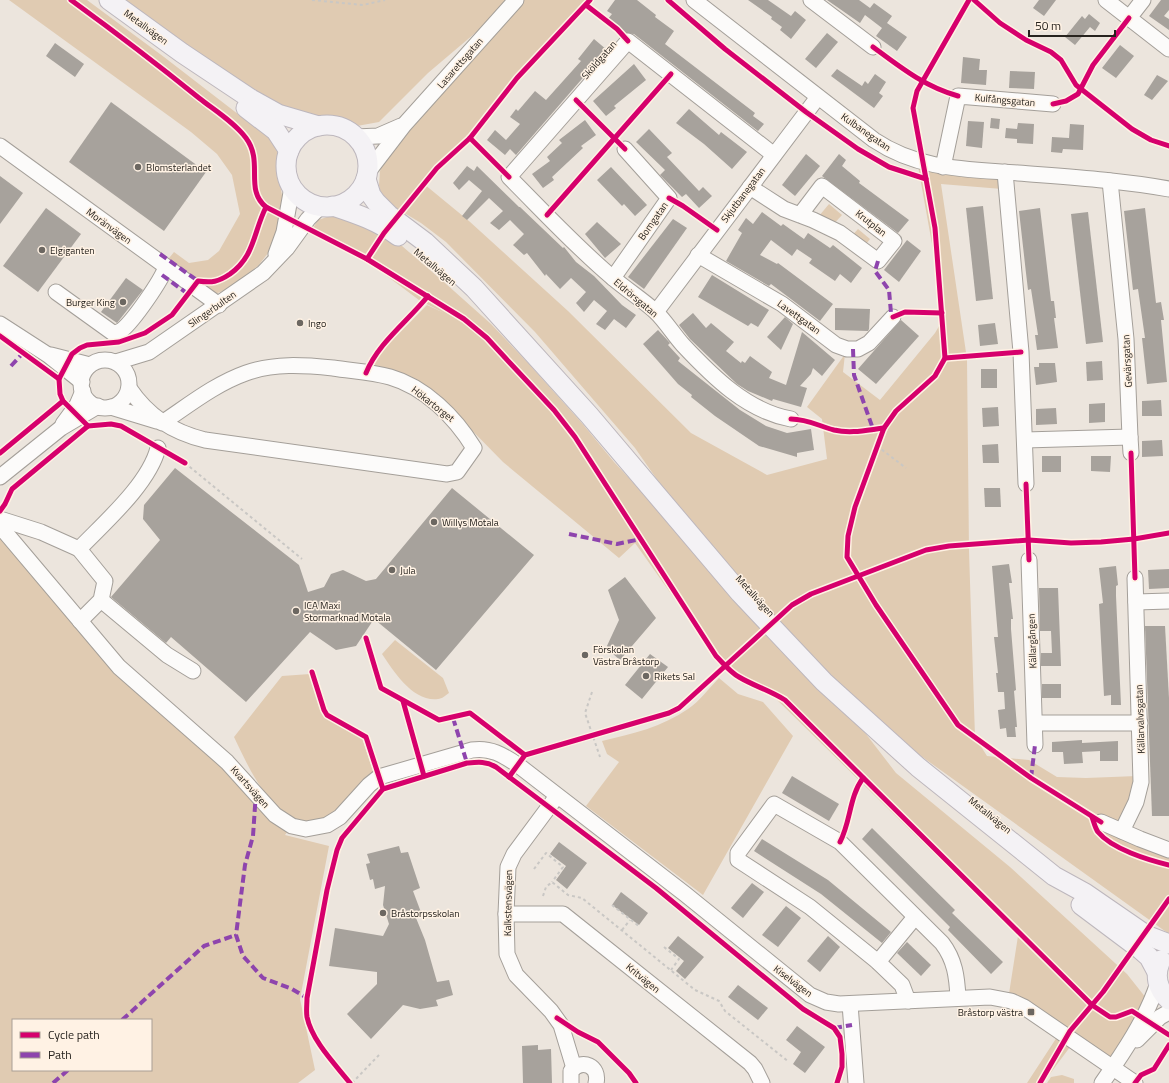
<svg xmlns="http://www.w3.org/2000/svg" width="1169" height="1083" font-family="'Titillium Web',sans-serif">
	<rect width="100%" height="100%" fill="#ece5dd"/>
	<!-- green -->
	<g fill="#e0cbb2" fill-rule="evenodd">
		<path d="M 9,0 L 87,0 L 164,57 L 273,141 L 278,154 L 278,171 L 284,208 L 272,248 L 258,266 L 228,289 L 215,294 L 166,262 L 174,252 L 189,263 L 208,260 L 219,251 L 240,214 L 232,175 L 217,154 L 191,132 Z"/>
		<path d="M 126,0 L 591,0 L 424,184 L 469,221 L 568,311 L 691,433 L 767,475 L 827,459 L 822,419 L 807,407 L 845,354 L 843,372 L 880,400 L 935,333 L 945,316 L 918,166 L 1000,175 L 1002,189 L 941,184 L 967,359 L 969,551 L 975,737 L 987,756 L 1029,760 L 1057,777 L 1086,778 L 1137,776 L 1121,829 L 1169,851 L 1169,934 L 836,695 L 896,773 L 1010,867 L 1127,974 L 1146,998 L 1113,1068 L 1073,1043 L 1043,1083 L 1027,1083 L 1059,1034 L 1008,1000 L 1018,936 L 767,690 L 743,684 L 723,667 L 635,543 L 619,558 L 503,462 L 454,412 L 412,377 L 375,367 L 375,358 L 427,305 L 444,313 L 419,300 L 352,250 L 313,228 L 318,220 L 327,217 L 337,217 L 379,230 L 402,246 L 445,283 L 491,324 L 527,362 L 581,422 L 614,462 L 737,594 L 635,448 L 535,332 L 446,242 L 421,223 L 396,208 L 381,195 L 379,185 L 380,171 L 386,157 L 440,95 L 513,1 L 428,73 L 379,122 L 357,126 L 345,121 L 315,117 L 283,108 L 209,63 Z"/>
		<path d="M 829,204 L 842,215 L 831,227 L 819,216 Z"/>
		<path d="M 858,229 L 870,239 L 863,248 L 850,238 Z"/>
		<path d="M 0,527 L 123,674 L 290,828 L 285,835 L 329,846 L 300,999 L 315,1070 L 298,1083 L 0,1083 ZM 13,1020 L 151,1020 L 151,1070 L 13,1070 Z"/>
		<path d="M 395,640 L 443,678 L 449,693 C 446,695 442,699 438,699 C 413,702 394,672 382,654 Z"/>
		<path d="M 310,674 L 324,716 L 362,738 L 374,774 L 335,814 L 312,825 C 306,823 299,822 294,819 C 264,803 248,766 234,737 L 282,676 Z"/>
		<path d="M 719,678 L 738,694 L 763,702 L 793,736 L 703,895 L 586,806 L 619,762 L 607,754 L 602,741 C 632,734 662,727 688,709 C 700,701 709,688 719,678 Z"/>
		<path d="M 1062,1075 L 1074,1079 L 1074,1083 L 1047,1083 L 1051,1077 Z"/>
	</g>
	<!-- building -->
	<g fill="#a7a29c">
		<path d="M 615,0 L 637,0 L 656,15 L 655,17 L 674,31 L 665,44 L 755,113 L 753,116 L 764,124 L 758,131 L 634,34 L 624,33 L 607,20 L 612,14 L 607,11 Z"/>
		<path d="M 748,0 L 768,0 L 791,16 L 795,11 L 806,20 L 791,39 L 780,30 L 782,27 L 771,19 L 772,17 Z"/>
		<path d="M 827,0 L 859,0 L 870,8 L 874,3 L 892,16 L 887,23 L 907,37 L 897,51 L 876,36 L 882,28 L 865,15 L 860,23 Z"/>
		<path d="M 1039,0 L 1056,0 L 1044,16 L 1033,8 Z"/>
		<path d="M 1161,0 L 1169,0 L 1169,10 L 1164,16 L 1169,19 L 1169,30 L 1149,16 Z"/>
		<path d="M 1089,14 L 1100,23 L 1095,31 L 1090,27 L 1075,45 L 1065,37 L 1082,16 L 1085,19 Z"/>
		<path d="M 827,33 L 838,42 L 816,68 L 805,59 Z"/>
		<path d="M 594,39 L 607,50 L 516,155 L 510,149 L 505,155 L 487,140 L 495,130 L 506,140 L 520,124 L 510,117 L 516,109 L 518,111 L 535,91 L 546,100 L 581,61 L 578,59 Z"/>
		<path d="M 55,43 L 84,64 L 75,77 L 46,56 Z"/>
		<path d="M 1120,45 L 1134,56 L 1116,78 L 1102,68 Z"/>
		<path d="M 963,57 L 980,59 L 979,70 L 987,70 L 986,85 L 961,83 Z"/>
		<path d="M 634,64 L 646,80 L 614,106 L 616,108 L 606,116 L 593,101 Z"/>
		<path d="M 837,69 L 862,86 L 865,81 L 868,84 L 875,74 L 886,82 L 879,93 L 883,96 L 874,108 L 831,76 Z"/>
		<path d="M 1010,71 L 1035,72 L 1034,89 L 1009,88 Z"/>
		<path d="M 1157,75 L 1168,81 L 1152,100 L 1144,95 Z"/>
		<path d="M 111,102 L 206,172 L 164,231 L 69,162 Z"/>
		<path d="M 689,109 L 719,135 L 721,132 L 747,152 L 732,169 L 704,144 L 676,123 Z"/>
		<path d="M 991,118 L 1000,119 L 999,129 L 990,128 Z"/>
		<path d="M 585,120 L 596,135 L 581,146 L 583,148 L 552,177 L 554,180 L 543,188 L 532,174 L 550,161 L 547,157 L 562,143 L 559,140 Z"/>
		<path d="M 968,121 L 984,122 L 982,148 L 966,146 Z"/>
		<path d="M 1018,123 L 1034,124 L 1033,144 L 1017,143 L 1017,139 L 1005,138 L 1006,128 L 1017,129 Z"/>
		<path d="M 1070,124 L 1084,125 L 1083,150 L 1063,149 L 1062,153 L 1051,152 L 1052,137 L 1069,138 Z"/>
		<path d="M 649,129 L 672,153 L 667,157 L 699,191 L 703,187 L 712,196 L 699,208 L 686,194 L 682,197 L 660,175 L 665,170 L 636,142 Z"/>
		<path d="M 806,154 L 820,166 L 795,196 L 782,185 Z"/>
		<path d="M 839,154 L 846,160 L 842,166 L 860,181 L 859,183 L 909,220 L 898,233 L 822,176 Z"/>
		<path d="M 467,166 L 474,171 L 477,166 L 519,207 L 520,207 L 563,248 L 564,247 L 576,262 L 594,276 L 622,305 L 636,315 L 626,328 L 614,319 L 605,330 L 596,324 L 607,311 L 594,300 L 584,312 L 576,303 L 586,292 L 571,278 L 560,289 L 546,274 L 545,276 L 527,253 L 524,255 L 513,245 L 524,234 L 510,220 L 499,230 L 490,223 L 503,211 L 489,198 L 467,220 L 462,216 L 482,191 L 469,180 L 459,190 L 453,183 Z"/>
		<path d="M 611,167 L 647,205 L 635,216 L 624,204 L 622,206 L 597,180 Z"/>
		<path d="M 0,176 L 23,193 L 0,224 Z"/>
		<path d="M 983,206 L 993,299 L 976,301 L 966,208 Z"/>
		<path d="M 46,208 L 81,234 L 38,292 L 3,266 Z"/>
		<path d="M 1040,208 L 1051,301 L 1054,301 L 1056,318 L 1054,318 L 1058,348 L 1037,350 L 1035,335 L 1038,335 L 1031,289 L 1028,290 L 1026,273 L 1019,211 Z"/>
		<path d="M 1145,208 L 1156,303 L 1161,302 L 1164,320 L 1161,320 L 1167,382 L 1147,384 L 1142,338 L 1145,338 L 1138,289 L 1133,290 L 1124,211 Z"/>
		<path d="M 762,212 L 781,226 L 783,224 L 804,239 L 808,233 L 830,248 L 833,245 L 862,268 L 851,283 L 840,274 L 835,281 L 809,263 L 812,259 L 797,249 L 792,256 L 771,240 L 760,255 L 777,264 L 778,263 L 833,304 L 820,321 L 771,284 L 769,286 L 726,261 L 742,233 L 738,230 L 746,218 L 753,224 Z"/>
		<path d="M 1088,212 L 1103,342 L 1086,344 L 1071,214 Z"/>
		<path d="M 673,219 L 687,228 L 644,289 L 628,277 Z"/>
		<path d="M 597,222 L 621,244 L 605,258 L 585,234 Z"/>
		<path d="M 907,240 L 921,251 L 899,282 L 884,270 Z"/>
		<path d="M 712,275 L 769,310 L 758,327 L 751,323 L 748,326 L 698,297 Z"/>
		<path d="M 126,278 L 143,290 L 117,323 L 101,312 Z"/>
		<path d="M 835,308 L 870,309 L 869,329 L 868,331 L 835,330 Z"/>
		<path d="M 693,313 L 706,328 L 711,323 L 734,342 L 726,351 L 741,363 L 742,361 L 745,363 L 750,356 L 772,372 L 769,378 L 786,385 L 802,332 L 835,360 L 822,376 L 813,368 L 811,374 L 800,386 L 807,388 L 801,407 L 773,399 L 772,401 L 748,391 L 737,384 L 690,339 L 679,325 Z"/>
		<path d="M 785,317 L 793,324 L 781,350 L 767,337 Z"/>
		<path d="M 901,320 L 919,336 L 876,384 L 858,369 Z"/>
		<path d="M 995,323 L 998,344 L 980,346 L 978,325 Z"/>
		<path d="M 658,330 L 670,343 L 668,345 L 680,358 L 678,361 L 740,410 L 766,426 L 787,433 L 811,429 L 814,450 L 797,453 L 797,457 L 759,446 L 715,416 L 691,397 L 692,395 L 678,384 L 643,344 Z"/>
		<path d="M 1102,361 L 1103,380 L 1087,381 L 1086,362 Z"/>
		<path d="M 1039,363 L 1055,363 L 1057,382 L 1036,385 L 1034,367 L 1039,367 Z"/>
		<rect x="981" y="369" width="16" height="19"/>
		<path d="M 1161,400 L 1162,416 L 1142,416 L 1142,401 Z"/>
		<path d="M 1105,403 L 1105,422 L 1089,423 L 1089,404 Z"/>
		<path d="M 998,407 L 999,426 L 983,427 L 982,408 Z"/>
		<path d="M 1056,408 L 1057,424 L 1036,425 L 1036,409 Z"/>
		<path d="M 1162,440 L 1163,456 L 1142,457 L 1142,441 Z"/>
		<path d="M 998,444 L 999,463 L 983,463 L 982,445 Z"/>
		<rect x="1042" y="456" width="19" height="16"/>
		<path d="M 1091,456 L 1111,456 L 1110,472 L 1091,471 Z"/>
		<path d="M 175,468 L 299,565 L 308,592 L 324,587 L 331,574 L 343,570 L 366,581 L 376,579 L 452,488 L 534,555 L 436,670 L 374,619 L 356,646 L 336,650 L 310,632 L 246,702 L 171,637 L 166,643 L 111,597 L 160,540 L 143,519 L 144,505 Z"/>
		<path d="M 984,488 L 1000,488 L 1001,507 L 985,507 Z"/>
		<path d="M 1009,564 L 1012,583 L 1009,583 L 1013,619 L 1011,619 L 1011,629 L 1016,690 L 1014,691 L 1017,727 L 1015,727 L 1016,737 L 1007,737 L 1006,728 L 1000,729 L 998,710 L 1005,709 L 1004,692 L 998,692 L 996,673 L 998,673 L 994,637 L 998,637 L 992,566 Z"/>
		<path d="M 1116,566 L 1118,585 L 1116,586 L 1116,596 L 1121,705 L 1111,705 L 1111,695 L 1104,696 L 1099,604 L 1103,603 L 1099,568 Z"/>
		<path d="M 1169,569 L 1169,588 L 1149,589 L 1148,570 Z"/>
		<path d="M 625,577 L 656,618 L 620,660 L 606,648 L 619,620 L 608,590 Z"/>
		<path d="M 1039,588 L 1058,588 L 1061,666 L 1041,666 L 1041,653 L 1052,653 L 1051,631 L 1040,631 Z"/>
		<path d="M 1145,626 L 1165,626 L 1169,698 L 1169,816 L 1152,816 Z"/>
		<path d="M 650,654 L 668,667 L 642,699 L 625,685 Z"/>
		<rect x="1042" y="684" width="19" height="14"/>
		<path d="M 1082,740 L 1082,743 L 1118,741 L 1118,761 L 1100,761 L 1100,751 L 1082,752 L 1083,763 L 1064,764 L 1063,752 L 1052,752 L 1052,742 Z"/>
		<path d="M 792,776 L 839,804 L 829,821 L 782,793 Z"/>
		<path d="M 872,828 L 955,910 L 952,913 L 1003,962 L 991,974 L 948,930 L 950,927 L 862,839 Z"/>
		<path d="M 762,839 L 828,880 L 891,932 L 882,943 L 821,894 L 754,851 Z"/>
		<path d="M 559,842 L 587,863 L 567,889 L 556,880 L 566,866 L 550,854 Z"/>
		<path d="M 399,846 L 401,853 L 408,852 L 420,888 L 413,891 L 422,915 L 416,918 L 425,940 L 437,982 L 449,980 L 453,995 L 436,1000 L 438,1006 L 420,1009 L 403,1005 L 371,1039 L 347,1014 L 377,984 L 377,972 L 329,966 L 335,928 L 383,936 L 389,924 L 383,905 L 385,886 L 375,889 L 373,879 L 370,880 L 366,864 L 370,863 L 367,854 Z"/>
		<path d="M 752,883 L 764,892 L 743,918 L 731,908 Z"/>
		<path d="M 621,892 L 648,913 L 639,925 L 612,905 Z"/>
		<path d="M 786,906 L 801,918 L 778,947 L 762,935 Z"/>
		<path d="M 678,936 L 704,957 L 685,979 L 676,971 L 684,961 L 668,948 Z"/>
		<path d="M 828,936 L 840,947 L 820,972 L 807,961 Z"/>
		<path d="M 907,942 L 931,965 L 921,976 L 897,953 Z"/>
		<path d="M 738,985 L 768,1008 L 758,1020 L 728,997 Z"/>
		<path d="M 797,1026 L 825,1047 L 805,1073 L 793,1064 L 801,1052 L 786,1040 Z"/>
		<path d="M 538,1045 L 538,1050 L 551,1049 L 552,1083 L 523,1083 L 522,1046 Z"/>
	</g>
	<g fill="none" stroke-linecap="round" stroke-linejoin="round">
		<defs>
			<g id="minor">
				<path d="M 694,0 L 874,140 C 919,170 965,169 1018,173 C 1068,177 1119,180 1169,189"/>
				<path d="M 811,0 L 873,47"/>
				<path d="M 1106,0 L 1169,49"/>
				<path d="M 1129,18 L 1143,0"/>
				<path d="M 356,137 L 378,136 L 401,126"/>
				<path d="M 0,146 L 219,305"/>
				<path d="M 774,155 L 628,41 L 509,177 C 543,211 576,247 613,278 C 627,290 643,300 656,312 C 666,322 674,335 683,345 C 713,377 747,411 791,419"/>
				<path d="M 943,167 L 958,96 L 1053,104"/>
				<path d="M 368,172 L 404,125 L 516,0"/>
				<path d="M 1005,172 L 1021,352 L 1026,484"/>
				<path d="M 750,187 L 784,209 L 813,220 L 840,233 L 878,261 L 894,241 L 822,186 L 800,215"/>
				<path d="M 276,254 L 284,232 L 292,187"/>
				<path d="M 698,255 L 782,304 L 836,345 L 847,349 L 858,349 L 869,343 L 893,317"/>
				<path d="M 613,278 L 669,198 L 625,149"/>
				<path d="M 56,292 L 113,333 C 117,333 119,332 122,330 C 134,320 161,281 166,267"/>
				<path d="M 656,312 L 818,97"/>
				<path d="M 0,324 L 48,355 L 82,382"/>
				<path d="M 51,355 L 90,365"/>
				<circle cx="105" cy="384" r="24"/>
				<path d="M 116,362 L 149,352 L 263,273 L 287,248 L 308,219 L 321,206"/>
				<path d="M 129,388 C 148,416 172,432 205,440 L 447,474 L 457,472 L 474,448 C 455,417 425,387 390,377 C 371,372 352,371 333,368 C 303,365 274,363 246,373 C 215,384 189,405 162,423"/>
				<path d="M 111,407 L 157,421"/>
				<path d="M 63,424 L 77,405 L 83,391"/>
				<path d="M 1130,437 L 1131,453"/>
				<path d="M 1025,440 L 1130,437 L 1126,339 L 1110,181"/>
				<path d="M 0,477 L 61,428 L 98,406"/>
				<path d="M 0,519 L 41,532 L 79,549 C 104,523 149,484 158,448"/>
				<path d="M 0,526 L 119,667 L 227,762 L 275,815 L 292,826 L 306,829 L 327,825 L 340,817 L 369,785 L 379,777 L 472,750 C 490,747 503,755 518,765 L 685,894 L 810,995 L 826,1002 L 839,1004 L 990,997 L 1011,1001 L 1024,1007 L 1135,1083"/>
				<path d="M 79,549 L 105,581 L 101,600 L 80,621"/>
				<path d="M 1029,560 L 1035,745"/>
				<path d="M 101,600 L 167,655 L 193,671"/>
				<path d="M 1136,602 L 1169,601"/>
				<path d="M 1035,723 L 1140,723"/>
				<path d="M 557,796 L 514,854 L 508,867 L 506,914 L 507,954 L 516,975 L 551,1011 L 561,1025 L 574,1068"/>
				<path d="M 1101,822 L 1140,839 L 1169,850"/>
				<path d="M 1122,831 L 1136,802 L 1141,782 L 1135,578"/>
				<path d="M 506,914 L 563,914 L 750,1063 L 755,1069 L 762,1083"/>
				<path d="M 878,962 L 915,917"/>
				<path d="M 908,1001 L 902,985 L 878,962 L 810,907 L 738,860 L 738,853 L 774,804 L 840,842 L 942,943 C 955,960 957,977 958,998"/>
				<path d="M 850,1004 L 856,1083"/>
				<path d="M 1137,1040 L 1160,1017 L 1169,1012"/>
				<path d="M 571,1083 L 571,1071 C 582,1058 600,1066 596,1083"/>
				<path d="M 1102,1083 C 1124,1052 1146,1019 1158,983"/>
			</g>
			<g id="major">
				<path d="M 109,0 L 182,53 L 251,99 L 278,114 L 319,126"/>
				<path d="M 246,108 L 276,131 L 289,151"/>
				<circle cx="327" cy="166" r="41"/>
				<path d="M 366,179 L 371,195 L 376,202 L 389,215 L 425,242 L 474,288 L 589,415 L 740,593 L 824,682 L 918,767 L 1054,876 L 1085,893 L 1146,935 L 1169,944"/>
				<path d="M 333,206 C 357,214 378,221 398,236"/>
				<path d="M 1081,905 L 1141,950 L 1149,957 L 1157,972"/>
				<path d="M 1161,960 C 1154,975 1157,989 1169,1000"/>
			</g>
		</defs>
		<!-- minor casing -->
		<use href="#minor" stroke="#a49f99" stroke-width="17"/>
		<!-- major casing -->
		<use href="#major" stroke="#bdb7bd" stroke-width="21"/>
		<!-- path -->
		<g stroke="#c9c7c4" stroke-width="2" stroke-dasharray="3 3" stroke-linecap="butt">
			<path d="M 312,0 L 363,5 L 385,0"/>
			<path d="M 877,446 L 906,468"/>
			<path d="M 185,463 L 302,559"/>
			<path d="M 592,692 L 585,713 L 600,757"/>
			<path d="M 534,869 L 546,853 L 563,867 L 552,882"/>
			<path d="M 543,896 L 546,887 L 552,882 L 568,895 L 582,898 L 695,990 L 719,1001 L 725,1011 L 789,1062"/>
			<path d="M 612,905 L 640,927"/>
			<path d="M 622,930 L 630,920"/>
			<path d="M 664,947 L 679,959 L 671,970"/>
			<path d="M 352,1083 L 379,1055"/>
		</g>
		<!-- minor -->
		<use href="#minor" stroke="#fcfbfa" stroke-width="15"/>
		<!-- major -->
		<use href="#major" stroke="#f4f2f5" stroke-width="19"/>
		<!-- quiet -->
		<g stroke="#8e44ad" stroke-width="4" stroke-dasharray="8 4" stroke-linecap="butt">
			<path d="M 160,254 L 198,281"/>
			<path d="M 878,261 L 875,271 L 889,290 L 891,313 L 893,317 L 896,315"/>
			<path d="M 162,275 L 188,294"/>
			<path d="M 853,349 L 854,375 L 873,429"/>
			<path d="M 11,366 L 23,353"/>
			<path d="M 569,534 L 617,544 L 641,539"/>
			<path d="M 453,718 L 467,763"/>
			<path d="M 1031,778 L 1035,745"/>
			<path d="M 256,792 L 253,836 L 245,865 L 236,935 L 243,956 L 263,978 L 292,989 L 307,998"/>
			<path d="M 122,1020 L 204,946 L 236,935"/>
			<path d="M 834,1028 L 852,1025"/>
			<path d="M 53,1083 L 68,1070"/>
		</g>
		<defs>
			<g id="cycleway">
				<path d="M 71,0 C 115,32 157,64 199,98 C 214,110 234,122 246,138 C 264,162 244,189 266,207 L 367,259 L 464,319 L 487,338 L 510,363 L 554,410 L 575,437 L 716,656 C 723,663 730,672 739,677 C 754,686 769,690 785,700 L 1092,1005 L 1110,1017 L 1116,1017 L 1132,1011 L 1169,1035"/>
				<path d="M 668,0 L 725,49 L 806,112 L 858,149 L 889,167 L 926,179"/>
				<path d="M 969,0 L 917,91 L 913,108 L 935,228 L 945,358 L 935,376 L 896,411 L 884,428 L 855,507 L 848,536 L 847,557 L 876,605 L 958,725 L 1031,778 L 1101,822"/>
				<path d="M 974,0 L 1000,23 L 1026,40 L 1051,52 L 1061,60 L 1076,85 L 1132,129 L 1151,140 L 1169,146"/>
				<path d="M 586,5 L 617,29 L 628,41"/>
				<path d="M 873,47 C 900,67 925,87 958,96"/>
				<path d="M 576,100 L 625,149"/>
				<path d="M 1053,104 L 1066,101 L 1078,94 L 1093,65 L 1129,18"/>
				<path d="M 470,138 L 509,177"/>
				<path d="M 669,198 L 683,206 L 717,230"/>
				<path d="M 547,215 L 671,74"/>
				<path d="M 367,259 L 384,233 L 437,168 L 470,138 L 517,78 L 590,0"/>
				<path d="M 893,317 L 905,312 L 942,313"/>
				<path d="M 0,336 L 59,379"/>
				<path d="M 945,358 L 1021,352"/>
				<path d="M 366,373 C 378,343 408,321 428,296"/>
				<path d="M 791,419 C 807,419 819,426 834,430 C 851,434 867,430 884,428"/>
				<path d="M 88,426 L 63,401 L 60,394 L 59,379 L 72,354 L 80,348 L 87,345 L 119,342 L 145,333 L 172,315 L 198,281 C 212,283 218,282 230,274 C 255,256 253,233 266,207"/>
				<path d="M 0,453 L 63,401"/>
				<path d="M 1131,453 L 1135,578"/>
				<path d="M 1026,484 L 1029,560"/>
				<path d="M 0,511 L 5,504 L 12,489 L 88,426 L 111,424 L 121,426 L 185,463"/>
				<path d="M 366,638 L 381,688 L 439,720 L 470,713 L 525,755"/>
				<path d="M 312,672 L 324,710 L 327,715 L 366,737 L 383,789"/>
				<path d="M 403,701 L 424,776"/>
				<path d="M 509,777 L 525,755 L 669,713 L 679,708 L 792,605 L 811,594 L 926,550 L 949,546 L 1029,540 L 1071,543 L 1101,542 L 1134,539 L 1169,533"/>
				<path d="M 1092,817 C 1094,822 1095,828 1098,832 C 1112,849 1148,860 1169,865"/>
				<path d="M 840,842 C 851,821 849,797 863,778"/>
				<path d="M 557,1018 L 578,1032 L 598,1042 L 629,1073 L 636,1083"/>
				<path d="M 350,1083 C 335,1064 312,1041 307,1017 C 306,1011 307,1004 307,998 L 327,890 L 337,850 L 342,838 L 383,789 L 467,763 C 478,762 486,761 496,767 L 656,888 L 803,1009 L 834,1028 L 840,1037 L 842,1054 L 842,1067 L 837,1083"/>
				<path d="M 1040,1083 L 1070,1031 L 1103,992 L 1169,899"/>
				<path d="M 1135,1083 L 1141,1075 L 1154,1069 L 1169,1045"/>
			</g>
		</defs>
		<!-- cycleway casing -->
		<use href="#cycleway" stroke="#fff2e4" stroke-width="8"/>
		<!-- cycleway -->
		<use href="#cycleway" stroke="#d6006c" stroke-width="5"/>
	</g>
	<!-- markers -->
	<g fill="#6c6761" stroke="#fff2e4" stroke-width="1.5">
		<circle cx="138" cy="167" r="4"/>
		<circle cx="42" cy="250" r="4"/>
		<circle cx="123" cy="302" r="4"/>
		<circle cx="300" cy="323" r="4"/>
		<circle cx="434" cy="522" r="4"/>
		<circle cx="392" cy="570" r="4"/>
		<circle cx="296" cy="611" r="4"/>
		<circle cx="585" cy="655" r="4"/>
		<circle cx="646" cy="676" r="4"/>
		<circle cx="383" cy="913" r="4"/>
		<rect x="1027" y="1008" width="8" height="8" rx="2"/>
	</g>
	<g text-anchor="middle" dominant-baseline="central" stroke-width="3" stroke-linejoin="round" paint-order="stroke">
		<!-- street labels -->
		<g font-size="10" fill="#27231e" stroke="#fff2e4">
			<text transform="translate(146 27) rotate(36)">Metallvägen</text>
			<text transform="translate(599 60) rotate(-49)">Sköldgatan</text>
			<text transform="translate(460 63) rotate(-49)">Lasarettsgatan</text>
			<text transform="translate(1005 100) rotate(5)">Kulfångsgatan</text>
			<text transform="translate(866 132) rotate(35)">Kulbanegatan</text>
			<text transform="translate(743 195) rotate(-53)">Skjutbanegatan</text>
			<text transform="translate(653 221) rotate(-55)">Bomgatan</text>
			<text transform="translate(871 223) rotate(38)">Krutplan</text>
			<text transform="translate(109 226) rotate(36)">Moränvägen</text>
			<text transform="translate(435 267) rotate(40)">Metallvägen</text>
			<text transform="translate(636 298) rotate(40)">Eldrörsgatan</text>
			<text transform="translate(212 309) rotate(-35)">Slingerbulten</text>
			<text transform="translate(799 317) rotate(36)">Lavettgatan</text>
			<text transform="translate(1127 361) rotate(-93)">Gevärsgatan</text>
			<text transform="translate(433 404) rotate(38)">Hökartorget</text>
			<text transform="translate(755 596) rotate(48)">Metallvägen</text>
			<text transform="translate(1032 641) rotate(-92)">Källargången</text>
			<text transform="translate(1140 719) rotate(-92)">Källarvalvsgatan</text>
			<text transform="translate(250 787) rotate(48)">Kvartsvägen</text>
			<text transform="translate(990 815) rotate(39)">Metallvägen</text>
			<text transform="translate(508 903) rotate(-89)">Kalkstensvägen</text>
			<text transform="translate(643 978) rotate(39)">Kritvägen</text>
			<text transform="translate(793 981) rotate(37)">Kiselvägen</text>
		</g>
		<!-- poi labels -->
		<g font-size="10" fill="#27231e" stroke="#fff2e4" text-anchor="start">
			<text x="146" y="167">Blomsterlandet</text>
			<text x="50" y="250">Elgiganten</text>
			<text x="115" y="302" text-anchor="end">Burger King</text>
			<text x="308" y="323">Ingo</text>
			<text x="442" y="522">Willys Motala</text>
			<text x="400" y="570">Jula</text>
			<text x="304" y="605">ICA Maxi<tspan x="304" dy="12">Stormarknad Motala</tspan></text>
			<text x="593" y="649">Förskolan<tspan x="593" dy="12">Västra Bråstorp</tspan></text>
			<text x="654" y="676">Rikets Sal</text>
			<text x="391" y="913">Bråstorpsskolan</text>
			<text x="1023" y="1012" text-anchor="end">Bråstorp västra</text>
		</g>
	</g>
	<!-- legend -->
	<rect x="12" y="1019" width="140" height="52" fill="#fff2e4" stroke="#a99f95"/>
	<rect x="20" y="1032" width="20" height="6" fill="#d6006c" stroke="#a99f95"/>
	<text x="48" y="1039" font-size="12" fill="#27231e">Cycle path</text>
	<rect x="20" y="1052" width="20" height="6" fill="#8e44ad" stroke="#a99f95"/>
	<text x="48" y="1059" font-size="12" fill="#27231e">Path</text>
	<!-- scale -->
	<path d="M1029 30v6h86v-6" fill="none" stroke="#27231e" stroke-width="2"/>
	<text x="1035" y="30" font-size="12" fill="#27231e" stroke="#fff2e4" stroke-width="3" paint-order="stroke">50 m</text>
</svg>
